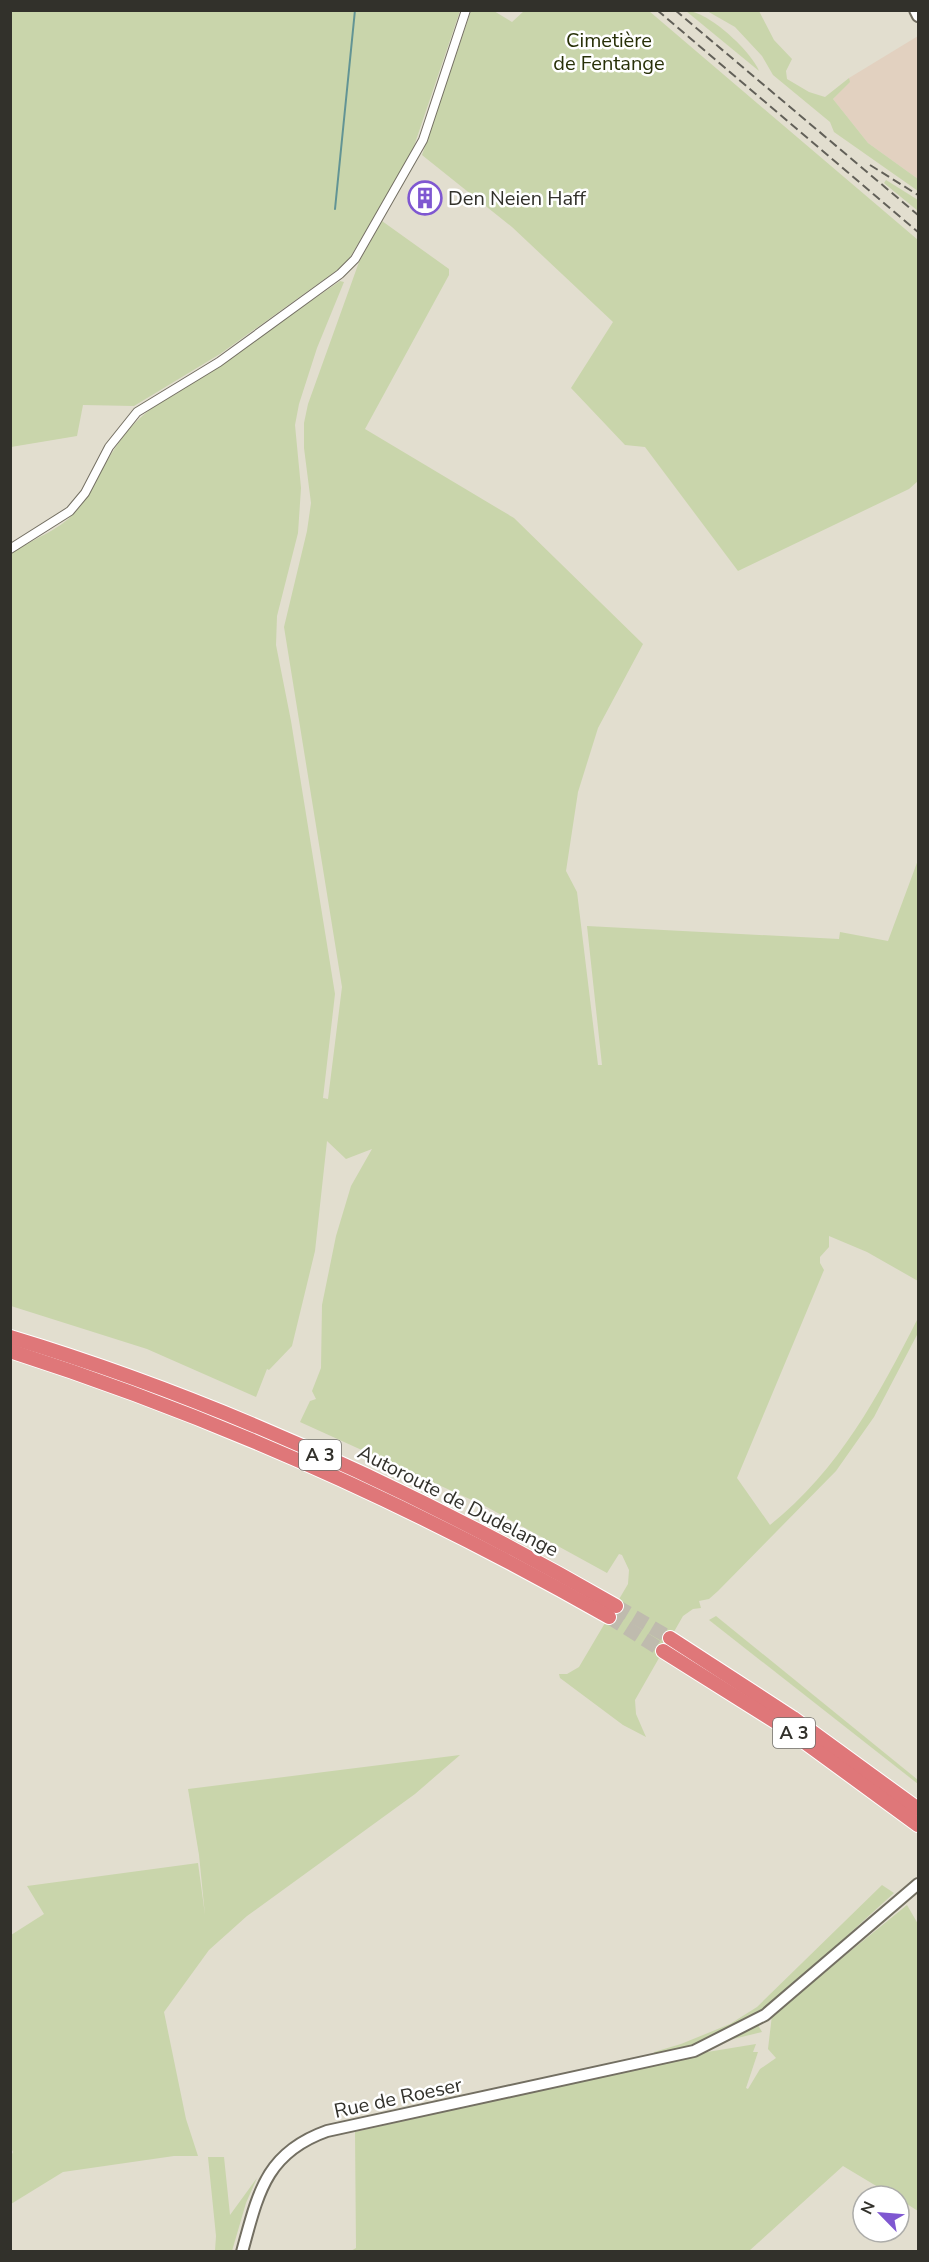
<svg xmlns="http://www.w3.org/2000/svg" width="929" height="2262" font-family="'Nunito Sans',sans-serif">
	<rect width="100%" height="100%" fill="#e2decf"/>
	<!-- commercial -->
	<path fill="#e2d1c0" d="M 918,36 L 918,179 L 868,143 L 833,99 L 849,82 L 849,78 Z"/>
	<!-- green -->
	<g fill="#c9d5ab">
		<path d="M 11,11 L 460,11 L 411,155 L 349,259 L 340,268 L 220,354 L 134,406 L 83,405 L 77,436 L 11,447 Z"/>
		<path d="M 471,11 L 494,11 L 512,22 L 524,11 L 649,11 L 918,240 L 918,481 L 909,489 L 738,571 L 645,447 L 625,445 L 571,388 L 613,322 L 512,227 L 422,155 Z"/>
		<path d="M 686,11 C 707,10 751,51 759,71 Z"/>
		<path d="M 707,11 L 759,11 L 774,40 L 792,59 L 786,71 L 787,79 L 809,92 L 825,97 L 849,78 L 850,82 L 833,99 L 868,143 L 918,179 L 918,191 L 834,132 L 830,122 L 773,75 L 762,56 L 735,27 Z"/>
		<path d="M 886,180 L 918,200 L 918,211 L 884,183 Z"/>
		<path d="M 382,221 L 449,269 L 449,275 L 365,429 L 514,518 L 643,644 L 598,728 L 578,792 L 566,871 L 577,892 L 598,1065 L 602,1065 L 587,926 L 839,939 L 840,932 L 888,941 L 918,860 L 918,1281 L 867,1252 L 829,1236 L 829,1247 L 820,1257 L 820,1263 L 824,1270 L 737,1478 L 770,1525 C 839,1470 879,1395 918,1318 L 918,1333 L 874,1417 L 836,1471 L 718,1591 L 709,1599 L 699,1601 L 701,1608 L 693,1609 L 683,1616 L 635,1700 L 636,1714 L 646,1737 L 623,1725 L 560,1678 L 559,1674 L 567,1674 L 579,1667 L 628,1584 L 629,1570 L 622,1555 L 619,1554 L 607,1573 L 485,1506 L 300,1422 L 310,1401 L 316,1399 L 312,1391 L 321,1368 L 322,1305 L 336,1236 L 351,1186 L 372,1149 L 346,1159 L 327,1141 L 315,1251 L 292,1346 L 269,1370 L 267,1369 L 256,1397 L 147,1349 L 11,1306 L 10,555 C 30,539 58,532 75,512 C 88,499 90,489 99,475 C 121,436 136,414 176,394 L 340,281 L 344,282 L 317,348 L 299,404 L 295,425 L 301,488 L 298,533 L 277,616 L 276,645 L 291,721 L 335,994 L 323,1098 L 328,1099 L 342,987 L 284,627 L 307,531 L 311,503 L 304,448 L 304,423 L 308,404 L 359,262 Z"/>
		<path d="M 716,1616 L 918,1780 L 918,1784 L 709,1620 Z"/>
		<path d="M 460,1755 L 415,1794 L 247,1916 L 209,1950 L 164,2012 L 186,2119 L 198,2156 L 174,2156 L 63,2172 L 11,2204 L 11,2156 L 13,2152 L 10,2146 L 11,1935 L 44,1914 L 27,1886 L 198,1863 L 205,1915 L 199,1855 L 188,1789 Z"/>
		<path d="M 882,1885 L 894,1893 L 773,2003 C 738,2028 697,2045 655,2058 L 654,2052 L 681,2044 L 730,2024 L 757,2007 Z"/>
		<path d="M 907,1905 L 918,1924 L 918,2211 L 899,2199 L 899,2196 L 893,2196 L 843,2166 L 749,2251 L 349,2252 L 356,2248 L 355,2132 L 701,2053 L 756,2044 L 753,2052 L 758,2052 L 746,2088 L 748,2089 L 760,2069 L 776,2058 L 768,2049 L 772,2015 Z"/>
		<path d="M 758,2025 L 762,2032 L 729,2040 Z"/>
		<path d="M 208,2157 L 224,2157 L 230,2215 L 257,2178 L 246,2203 L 232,2251 L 215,2251 L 216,2236 Z"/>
	</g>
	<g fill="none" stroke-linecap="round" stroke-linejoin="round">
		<!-- stream -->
		<path stroke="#629494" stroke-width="2" d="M 335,209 L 355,10"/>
		<!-- highway-tunnel -->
		<g stroke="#bfbbae" stroke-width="14" stroke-dasharray="14 7" stroke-linecap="butt">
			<path d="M 616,1606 L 670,1638"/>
			<path d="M 609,1617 L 663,1651"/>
		</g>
		<defs>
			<path id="street" d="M 10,549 L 70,511 L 85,493 L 109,447 L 137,412 L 219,362 L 340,274 L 355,259 L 423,140 L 466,10"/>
			<g id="secondary">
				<path d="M 915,10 L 918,16"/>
				<path d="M 242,2252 C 258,2194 265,2153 327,2131 L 694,2051 L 765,2015 L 918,1884"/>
			</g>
			<g id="highway">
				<path d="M 10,1337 C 222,1401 425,1496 616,1606"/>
				<path d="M 10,1351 C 222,1419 416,1507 609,1617"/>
				<path d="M 670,1638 L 793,1718 L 918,1809"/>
				<path d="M 663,1651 L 784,1727 L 918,1825"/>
			</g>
		</defs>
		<!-- street casing -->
		<use href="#street" stroke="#736f62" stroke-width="10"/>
		<!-- secondary casing -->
		<use href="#secondary" stroke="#736f62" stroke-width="14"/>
		<!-- highway casing -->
		<use href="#highway" stroke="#fff" stroke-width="16"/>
		<!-- street -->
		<use href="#street" stroke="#fff" stroke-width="8"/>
		<!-- secondary -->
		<use href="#secondary" stroke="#fff" stroke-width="10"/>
		<!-- highway -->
		<use href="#highway" stroke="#df7779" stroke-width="14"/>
		<!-- rail -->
		<g stroke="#626058" stroke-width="2" stroke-dasharray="9 4.5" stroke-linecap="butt">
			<path d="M 657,10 L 918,232"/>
			<path d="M 675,10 L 918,215"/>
			<path d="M 870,165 L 918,195"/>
		</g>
	</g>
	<!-- icons -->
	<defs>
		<symbol id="building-ring" viewBox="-11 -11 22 22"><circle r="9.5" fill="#fff" stroke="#7f57d1" stroke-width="1.5"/><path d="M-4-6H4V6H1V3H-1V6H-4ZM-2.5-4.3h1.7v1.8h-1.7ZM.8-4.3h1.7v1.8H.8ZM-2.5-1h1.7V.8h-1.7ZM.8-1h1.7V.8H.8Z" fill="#7f57d1"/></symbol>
	</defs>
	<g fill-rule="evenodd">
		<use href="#building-ring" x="406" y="179" width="38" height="38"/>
	</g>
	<g text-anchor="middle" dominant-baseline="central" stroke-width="5" stroke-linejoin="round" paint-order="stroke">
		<!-- shield labels -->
		<g fill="#fff" stroke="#706f6b" stroke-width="1.5">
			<rect x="299" y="1440" width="42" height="30" rx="4.5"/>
			<rect x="773" y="1718" width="42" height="30" rx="4.5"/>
		</g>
		<g font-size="18" font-weight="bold" fill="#32312b">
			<text x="320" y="1455">A 3</text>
			<text x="794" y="1733">A 3</text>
		</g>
		<!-- park labels -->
		<g font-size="20" fill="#283008" stroke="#fff">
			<text x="609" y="40">Cimetière<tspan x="609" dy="23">de Fentange</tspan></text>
		</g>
		<!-- poi labels -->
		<g font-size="20" fill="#32312b" stroke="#fff" text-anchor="start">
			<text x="448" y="198">Den Neien Haff</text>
		</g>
		<!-- street labels -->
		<g font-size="20" fill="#32312b" stroke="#fff">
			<text transform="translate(458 1501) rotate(27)">Autoroute de Dudelange</text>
			<text transform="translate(398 2098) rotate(-12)">Rue de Roeser</text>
		</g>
	</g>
	<!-- border -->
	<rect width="929" height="2262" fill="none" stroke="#32312b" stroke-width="24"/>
	<!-- north arrow -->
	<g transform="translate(881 2214) rotate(295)"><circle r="28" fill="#ffffff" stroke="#adadaa" stroke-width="1.5"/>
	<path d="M0-4.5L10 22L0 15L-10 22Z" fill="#7f57d1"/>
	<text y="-9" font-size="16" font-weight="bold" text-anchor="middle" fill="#32312b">N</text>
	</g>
</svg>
